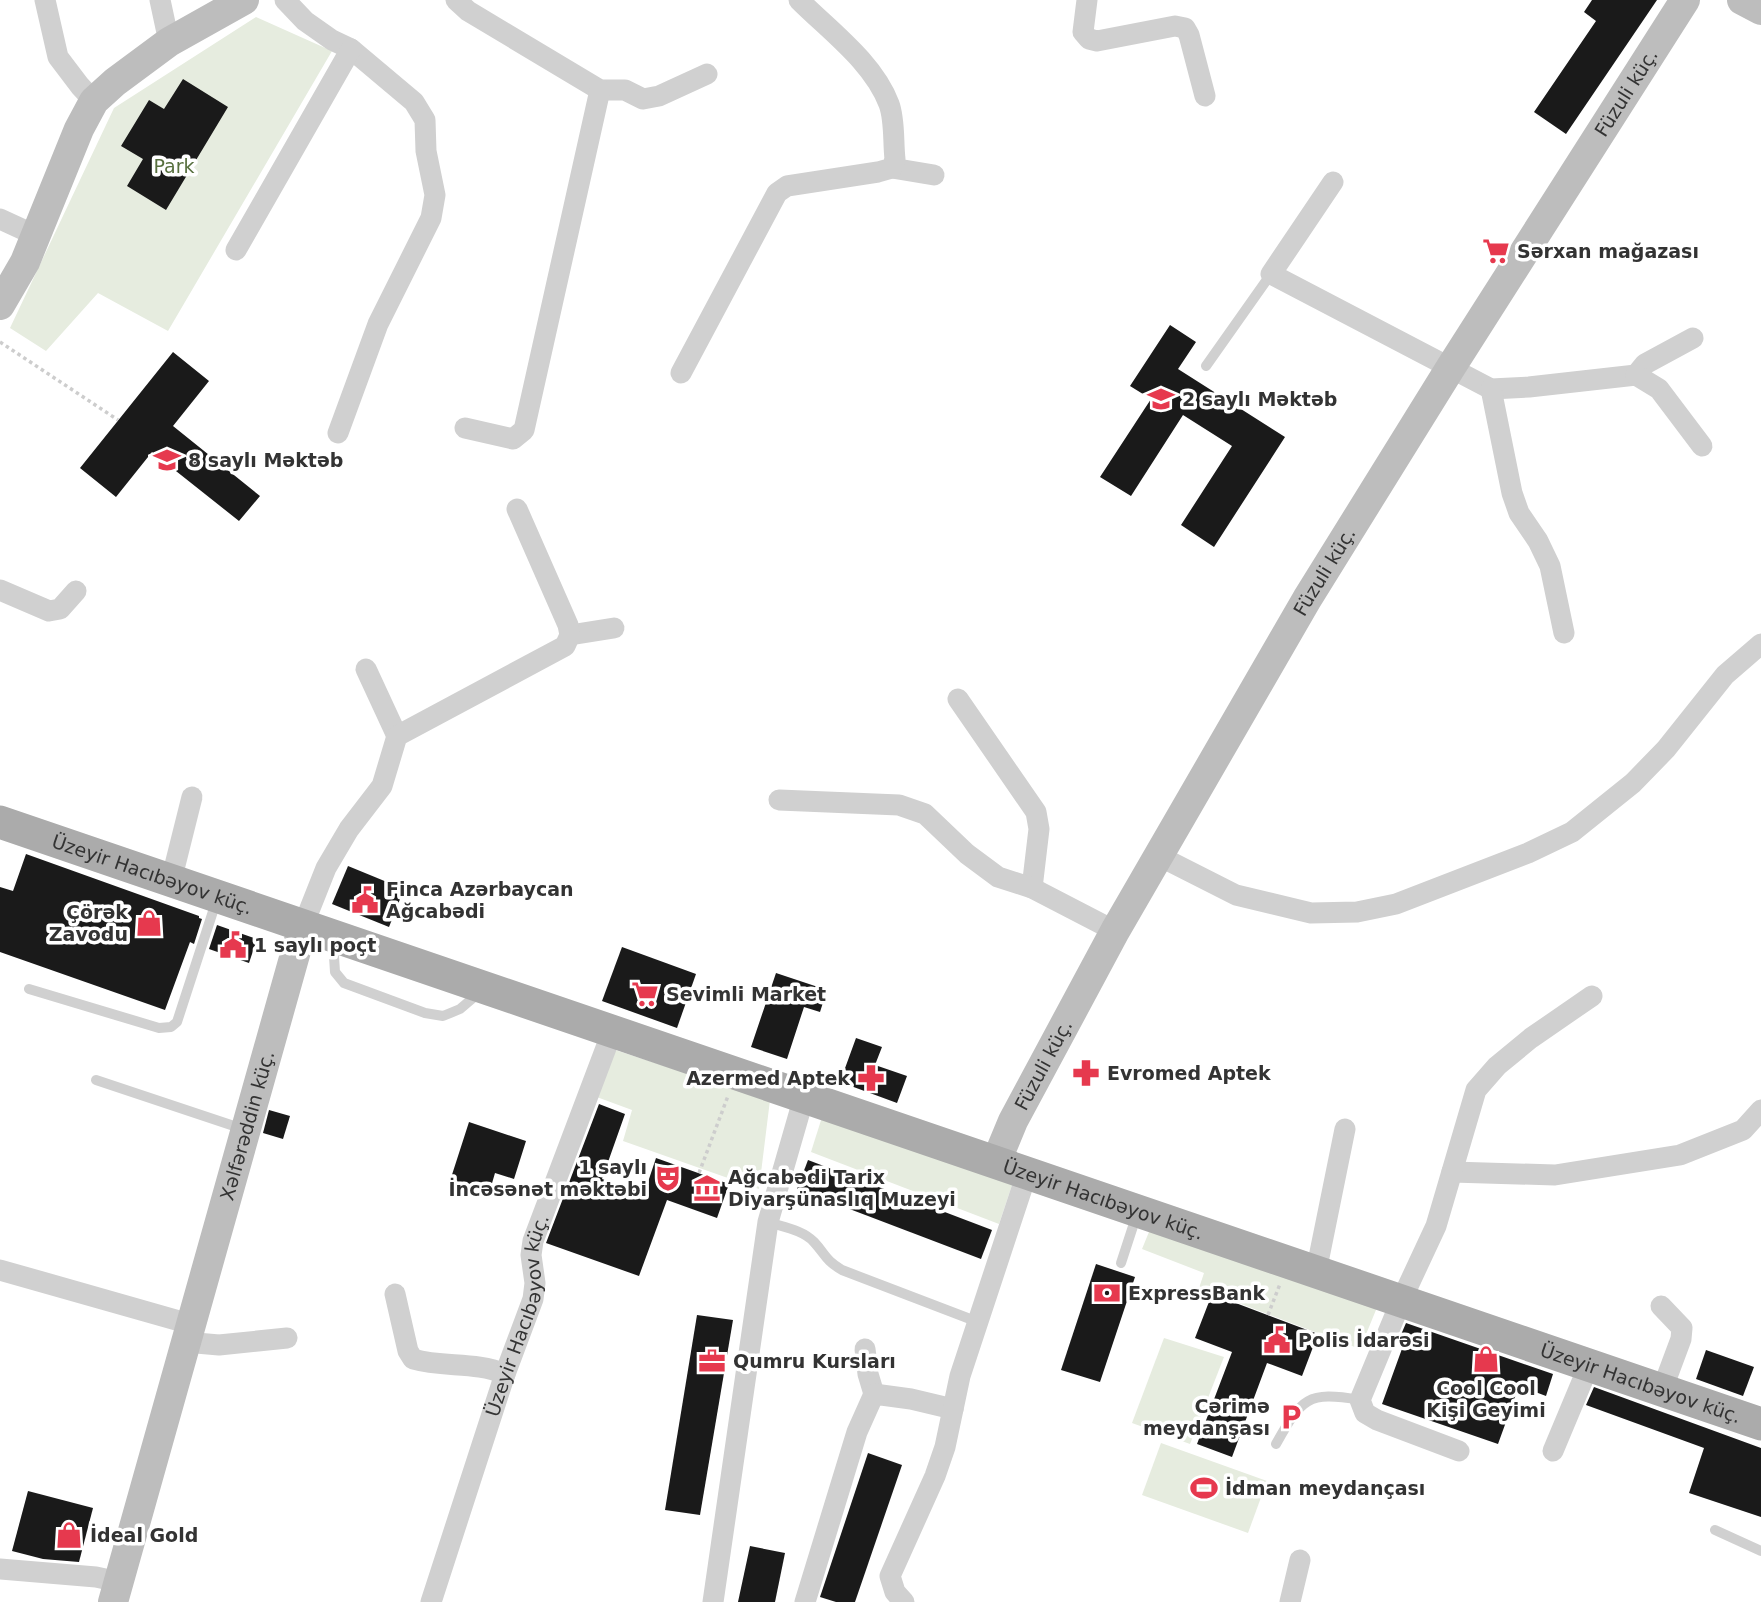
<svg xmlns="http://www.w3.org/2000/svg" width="1761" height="1602" font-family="'DejaVu Sans',sans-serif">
	<rect width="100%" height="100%" fill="#fff"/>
	<!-- green -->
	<g fill="#e6ecdf">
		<path d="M 256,17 L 332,51 L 168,331 L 98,293 L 46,351 L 10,328 L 114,108 Z"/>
		<path d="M 612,1049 L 770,1100 L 759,1189 L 623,1141 L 632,1110 L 594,1096 Z"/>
		<path d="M 822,1117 L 1013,1182 L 999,1224 L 811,1152 Z"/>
		<path d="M 1151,1227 L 1378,1305 L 1360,1349 L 1199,1288 L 1204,1273 L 1142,1249 Z"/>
		<path d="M 1164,1338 L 1224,1357 L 1190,1444 L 1132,1423 Z"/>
		<path d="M 1161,1443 L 1267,1481 L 1248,1533 L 1142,1495 Z"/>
	</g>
	<!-- building -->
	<g fill="#1a1a1a">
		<path d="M 1592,0 L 1657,0 L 1566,134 L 1534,112 L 1596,21 L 1584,12 Z"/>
		<path d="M 183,79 L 228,107 L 166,210 L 127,186 L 143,159 L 121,146 L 149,100 L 164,109 Z"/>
		<path d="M 1170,325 L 1196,342 L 1178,369 L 1285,437 L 1214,547 L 1181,525 L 1232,446 L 1183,415 L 1131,496 L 1100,477 L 1151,399 L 1130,386 Z"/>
		<path d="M 173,352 L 209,381 L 173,426 L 260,496 L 239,521 L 152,452 L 116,497 L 80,468 Z"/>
		<path d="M 26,854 L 199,916 L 199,918 L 202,919 L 194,944 L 190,942 L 165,1010 L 0,952 L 0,887 L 13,891 Z"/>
		<path d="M 348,866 L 404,889 L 389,927 L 332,904 Z"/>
		<path d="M 217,925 L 257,939 L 249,963 L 209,949 Z"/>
		<path d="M 622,947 L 696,974 L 677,1028 L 602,1001 Z"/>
		<path d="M 776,973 L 827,990 L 820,1012 L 804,1007 L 787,1059 L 751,1047 Z"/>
		<path d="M 856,1038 L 882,1047 L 875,1065 L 907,1076 L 897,1103 L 840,1082 Z"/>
		<path d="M 599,1104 L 625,1114 L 602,1179 L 644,1194 L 656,1158 L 729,1184 L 717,1218 L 667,1200 L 639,1276 L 546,1243 Z"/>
		<path d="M 269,1110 L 290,1116 L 283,1139 L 263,1133 Z"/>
		<path d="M 469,1122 L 526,1141 L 514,1179 L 495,1173 L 488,1197 L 449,1184 Z"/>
		<path d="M 808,1160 L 992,1230 L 981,1259 L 797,1189 Z"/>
		<path d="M 1096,1264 L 1135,1277 L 1100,1382 L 1061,1370 Z"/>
		<path d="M 1212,1294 L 1318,1334 L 1302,1376 L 1267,1363 L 1232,1457 L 1197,1444 L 1232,1352 L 1195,1338 Z"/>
		<path d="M 697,1315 L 733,1320 L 700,1515 L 665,1510 Z"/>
		<path d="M 1406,1323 L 1553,1374 L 1546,1396 L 1519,1386 L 1498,1444 L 1382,1404 L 1403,1346 L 1397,1344 Z"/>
		<path d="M 1706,1350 L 1754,1367 L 1743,1396 L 1696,1379 Z"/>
		<path d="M 1594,1387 L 1761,1448 L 1761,1517 L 1689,1493 L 1704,1448 L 1586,1405 Z"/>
		<path d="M 868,1453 L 902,1465 L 855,1602 L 836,1602 L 820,1597 Z"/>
		<path d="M 28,1491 L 93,1508 L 79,1562 L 43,1559 L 12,1551 Z"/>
		<path d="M 750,1546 L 785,1553 L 775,1602 L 738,1602 Z"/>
	</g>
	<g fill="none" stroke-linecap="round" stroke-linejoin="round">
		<!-- path -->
		<g stroke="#cdcdcd" stroke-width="3.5" stroke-dasharray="3.5 3.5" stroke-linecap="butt">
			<path d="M 0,342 L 118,420"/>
			<path d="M 699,1173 L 728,1096"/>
			<path d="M 1268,1315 L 1280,1284"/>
		</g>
		<!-- lane -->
		<g stroke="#d0d0d0" stroke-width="10">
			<path d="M 1206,366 L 1271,274"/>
			<path d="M 333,941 L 335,972 L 344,983 L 425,1013 L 443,1016 L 460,1009 L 480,992"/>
			<path d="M 29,989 L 159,1028 L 171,1027 L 177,1022 L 217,899"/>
			<path d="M 96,1080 L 243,1129"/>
			<path d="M 768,1222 C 783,1227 803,1230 814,1242 C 826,1255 825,1260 842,1270 L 978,1322"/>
			<path d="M 1121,1263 L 1137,1214"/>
			<path d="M 1276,1444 C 1302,1398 1307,1391 1360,1400"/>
			<path d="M 1715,1530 L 1761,1551"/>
		</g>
		<!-- street -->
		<g stroke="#d0d0d0" stroke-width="21">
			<path d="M 45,0 L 58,57 L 80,86 L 94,101"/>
			<path d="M 160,0 L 169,42"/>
			<path d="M 285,0 L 305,21 L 332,40 L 351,49 L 414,102 L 425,120 L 426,151 L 435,195 L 431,218 L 378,324 L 338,433"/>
			<path d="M 456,0 L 468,11 L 600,90 L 625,90 L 643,99 L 659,96 L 707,74"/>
			<path d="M 1087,0 L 1083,32 L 1089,39 L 1097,41 L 1175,26 L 1185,28 L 1189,35 L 1205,96"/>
			<path d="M 892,168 L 934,175"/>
			<path d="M 1333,182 L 1271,274 L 1491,389 L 1529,387 L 1636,375 L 1645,364 L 1693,338"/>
			<path d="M 0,219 L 37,236"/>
			<path d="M 236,250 L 351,49"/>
			<path d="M 681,373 L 777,193 L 787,186 L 878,172 L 892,168 L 895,159 C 893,142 895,120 889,104 C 873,62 830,31 799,0"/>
			<path d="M 1636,375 L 1659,389 L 1702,446"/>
			<path d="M 1491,389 L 1512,493 L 1519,513 L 1538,541 L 1550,566 L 1564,633"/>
			<path d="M 465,428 L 513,439 L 524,430 L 600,90"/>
			<path d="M 0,590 L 49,611 L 60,609 L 76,591"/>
			<path d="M 570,635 L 614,628"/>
			<path d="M 366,669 L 397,736"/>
			<path d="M 958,699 L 1036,812 L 1039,829 L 1032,888"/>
			<path d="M 779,800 L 899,805 L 925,814 L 967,854 L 998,877 L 1032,888 L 1115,931"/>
			<path d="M 1159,856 L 1236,895 L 1311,913 L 1357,912 L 1396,904 L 1528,853 L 1572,832 L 1633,783 L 1666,749 L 1725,675 L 1761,644"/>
			<path d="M 171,881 L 192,797"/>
			<path d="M 303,926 L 326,868 L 349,829 L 382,786 L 397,736 L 565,646 L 570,635 L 568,625 L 517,509"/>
			<path d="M 1452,1172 L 1555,1175 L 1680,1155 L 1743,1130 L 1761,1110"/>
			<path d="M 0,1270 L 190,1324"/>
			<path d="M 1316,1272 L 1345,1129"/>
			<path d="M 395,1294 L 408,1351 L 413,1359 C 444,1368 475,1361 505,1374"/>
			<path d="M 1661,1306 L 1682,1328 L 1681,1339 L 1662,1390"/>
			<path d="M 185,1342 L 219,1345 L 287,1338"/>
			<path d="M 865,1349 L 868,1374 L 874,1394"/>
			<path d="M 1459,1451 L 1377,1420 L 1365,1413 L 1360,1400 L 1401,1301 L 1436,1226 L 1476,1090 L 1497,1066 L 1531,1038 L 1592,996"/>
			<path d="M 1553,1451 L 1589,1365"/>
			<path d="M 0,1569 L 96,1577 L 119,1582"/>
			<path id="s1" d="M 431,1602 L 505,1374 L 533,1299 L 535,1283 L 531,1255 L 533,1241 L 612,1032"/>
			<path d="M 713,1602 L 768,1222 L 804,1097"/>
			<path d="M 805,1602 L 857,1432 L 874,1394 L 911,1399 L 953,1409"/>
			<path d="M 904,1602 L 895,1592 L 890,1576 L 935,1476 L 945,1447 L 960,1376 L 1027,1173"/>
			<path d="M 1290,1602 L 1300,1560"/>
		</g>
		<!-- secondary -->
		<g stroke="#bdbdbd" stroke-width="30">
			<path d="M 1742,0 L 1761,10"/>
			<path d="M 0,305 L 25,262 L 79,129 L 94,101 L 115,82 L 169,42 L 244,0"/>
			<path id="s2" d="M 996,1162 L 1013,1121 L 1115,931 L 1307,599 L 1451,367 L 1685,0"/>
			<path id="s3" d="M 113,1602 L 303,926"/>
		</g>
		<!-- primary -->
		<path stroke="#ababab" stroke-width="33" id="s4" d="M 0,822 L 1761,1424"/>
	</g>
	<!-- icons -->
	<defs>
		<symbol id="supermarket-bare" viewBox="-9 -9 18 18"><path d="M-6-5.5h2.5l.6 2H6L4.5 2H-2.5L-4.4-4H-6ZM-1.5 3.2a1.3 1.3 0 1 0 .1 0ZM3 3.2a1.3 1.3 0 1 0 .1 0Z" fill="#e6394e" stroke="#fff" stroke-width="2.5" paint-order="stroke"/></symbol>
		<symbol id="school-bare" viewBox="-9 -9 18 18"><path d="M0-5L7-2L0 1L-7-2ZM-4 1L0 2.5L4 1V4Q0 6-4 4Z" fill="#e6394e" stroke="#fff" stroke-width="2.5" paint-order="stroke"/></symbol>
		<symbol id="civic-bare" viewBox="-9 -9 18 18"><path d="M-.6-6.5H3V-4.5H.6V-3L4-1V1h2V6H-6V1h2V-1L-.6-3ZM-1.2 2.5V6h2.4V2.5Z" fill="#e6394e" stroke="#fff" stroke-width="2.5" paint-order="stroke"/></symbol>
		<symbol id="shop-bare" viewBox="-9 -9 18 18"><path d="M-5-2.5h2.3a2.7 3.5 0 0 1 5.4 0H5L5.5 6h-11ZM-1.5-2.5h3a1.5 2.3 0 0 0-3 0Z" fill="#e6394e" stroke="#fff" stroke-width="2.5" paint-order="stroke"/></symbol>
		<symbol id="pharmacy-bare" viewBox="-9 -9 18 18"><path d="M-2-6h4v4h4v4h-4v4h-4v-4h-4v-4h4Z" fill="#e6394e" stroke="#fff" stroke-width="2.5" paint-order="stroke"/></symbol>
		<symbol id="theatre-bare" viewBox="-9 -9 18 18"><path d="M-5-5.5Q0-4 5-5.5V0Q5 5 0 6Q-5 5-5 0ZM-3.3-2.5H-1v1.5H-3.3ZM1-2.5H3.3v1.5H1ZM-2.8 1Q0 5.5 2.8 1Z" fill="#e6394e" stroke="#fff" stroke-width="2.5" paint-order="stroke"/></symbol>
		<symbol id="museum-bare" viewBox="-9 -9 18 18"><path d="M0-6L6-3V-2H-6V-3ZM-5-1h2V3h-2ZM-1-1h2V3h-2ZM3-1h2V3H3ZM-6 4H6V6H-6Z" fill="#e6394e" stroke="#fff" stroke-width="2.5" paint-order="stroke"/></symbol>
		<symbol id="bank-bare" viewBox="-9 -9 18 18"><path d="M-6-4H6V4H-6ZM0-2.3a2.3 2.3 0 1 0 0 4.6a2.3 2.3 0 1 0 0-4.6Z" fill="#e6394e" stroke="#fff" stroke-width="2.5" paint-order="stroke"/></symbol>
		<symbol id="office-bare" viewBox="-9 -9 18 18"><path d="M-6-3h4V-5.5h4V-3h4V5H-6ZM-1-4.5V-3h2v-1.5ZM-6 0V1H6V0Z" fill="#e6394e" stroke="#fff" stroke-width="2.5" paint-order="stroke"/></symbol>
		<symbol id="parking-bare" viewBox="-9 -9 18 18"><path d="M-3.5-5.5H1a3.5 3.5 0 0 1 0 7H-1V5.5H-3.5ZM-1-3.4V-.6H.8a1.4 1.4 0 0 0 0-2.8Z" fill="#e6394e" stroke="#fff" stroke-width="2.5" paint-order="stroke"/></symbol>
		<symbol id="stadium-bare" viewBox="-9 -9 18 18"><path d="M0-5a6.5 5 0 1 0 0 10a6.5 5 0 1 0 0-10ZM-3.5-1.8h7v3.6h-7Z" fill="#e6394e" stroke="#fff" stroke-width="2.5" paint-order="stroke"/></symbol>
	</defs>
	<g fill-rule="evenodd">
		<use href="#supermarket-bare" x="1477" y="232" width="38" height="38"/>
		<use href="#school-bare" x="1142" y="380" width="38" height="38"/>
		<use href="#school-bare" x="148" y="441" width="38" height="38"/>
		<use href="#civic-bare" x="346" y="881" width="38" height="38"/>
		<use href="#shop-bare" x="130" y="904" width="38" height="38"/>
		<use href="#civic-bare" x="214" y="926" width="38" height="38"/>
		<use href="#supermarket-bare" x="626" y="975" width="38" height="38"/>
		<use href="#pharmacy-bare" x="1067" y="1054" width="38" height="38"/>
		<use href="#pharmacy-bare" x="852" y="1059" width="38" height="38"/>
		<use href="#theatre-bare" x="649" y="1159" width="38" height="38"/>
		<use href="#museum-bare" x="688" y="1169" width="38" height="38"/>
		<use href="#bank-bare" x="1088" y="1274" width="38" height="38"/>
		<use href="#civic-bare" x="1258" y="1321" width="38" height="38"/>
		<use href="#shop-bare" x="1467" y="1340" width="38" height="38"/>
		<use href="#office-bare" x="693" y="1342" width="38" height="38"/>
		<use href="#parking-bare" x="1272" y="1398" width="38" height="38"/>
		<use href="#stadium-bare" x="1185" y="1469" width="38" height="38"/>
		<use href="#shop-bare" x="50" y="1516" width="38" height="38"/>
	</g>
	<g text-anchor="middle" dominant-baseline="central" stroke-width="7" stroke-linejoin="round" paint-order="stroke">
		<!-- street labels -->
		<g font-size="19" fill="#333" stroke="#fff">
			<text stroke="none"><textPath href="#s2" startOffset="1242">Füzuli küç.</textPath></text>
			<text stroke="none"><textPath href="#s2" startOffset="676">Füzuli küç.</textPath></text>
			<text stroke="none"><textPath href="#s4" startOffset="161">Üzeyir Hacıbəyov küç.</textPath></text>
			<text stroke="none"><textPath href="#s2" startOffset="108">Füzuli küç.</textPath></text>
			<text stroke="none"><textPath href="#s3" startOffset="495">Xəlfərəddin küç.</textPath></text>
			<text stroke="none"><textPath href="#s4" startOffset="1166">Üzeyir Hacıbəyov küç.</textPath></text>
			<text stroke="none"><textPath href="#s1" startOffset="301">Üzeyir Hacıbəyov küç.</textPath></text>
			<text stroke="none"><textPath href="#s4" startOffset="1734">Üzeyir Hacıbəyov küç.</textPath></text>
		</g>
		<!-- park labels -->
		<g font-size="19" fill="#58703f" stroke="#fff">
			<text x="174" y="166">Park</text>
		</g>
		<!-- poi labels -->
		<g font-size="19" font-weight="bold" fill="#333" stroke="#fff" text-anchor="start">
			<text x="1517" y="251">Sərxan mağazası</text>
			<text x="1182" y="399">2 saylı Məktəb</text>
			<text x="188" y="460">8 saylı Məktəb</text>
			<text x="386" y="889">Finca Azərbaycan<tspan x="386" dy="22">Ağcabədi</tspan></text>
			<text x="128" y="912" text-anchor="end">Çörək<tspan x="128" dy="22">Zavodu</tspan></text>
			<text x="254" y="945">1 saylı poçt</text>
			<text x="666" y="994">Sevimli Market</text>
			<text x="1107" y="1073">Evromed Aptek</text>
			<text x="850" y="1078" text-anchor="end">Azermed Aptek</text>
			<text x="647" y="1167" text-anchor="end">1 saylı<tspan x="647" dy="22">İncəsənət məktəbi</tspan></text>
			<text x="728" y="1177">Ağcabədi Tarix<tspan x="728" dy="22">Diyarşünaslıq Muzeyi</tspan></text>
			<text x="1128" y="1293">ExpressBank</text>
			<text x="1298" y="1340">Polis İdarəsi</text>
			<text x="733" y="1361">Qumru Kursları</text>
			<text x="1486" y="1388" text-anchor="middle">Cool Cool<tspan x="1486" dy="22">Kişi Geyimi</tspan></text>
			<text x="1270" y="1406" text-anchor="end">Cərimə<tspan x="1270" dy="22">meydanşası</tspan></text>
			<text x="1225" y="1488">İdman meydançası</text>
			<text x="90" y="1535">İdeal Gold</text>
		</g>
	</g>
</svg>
